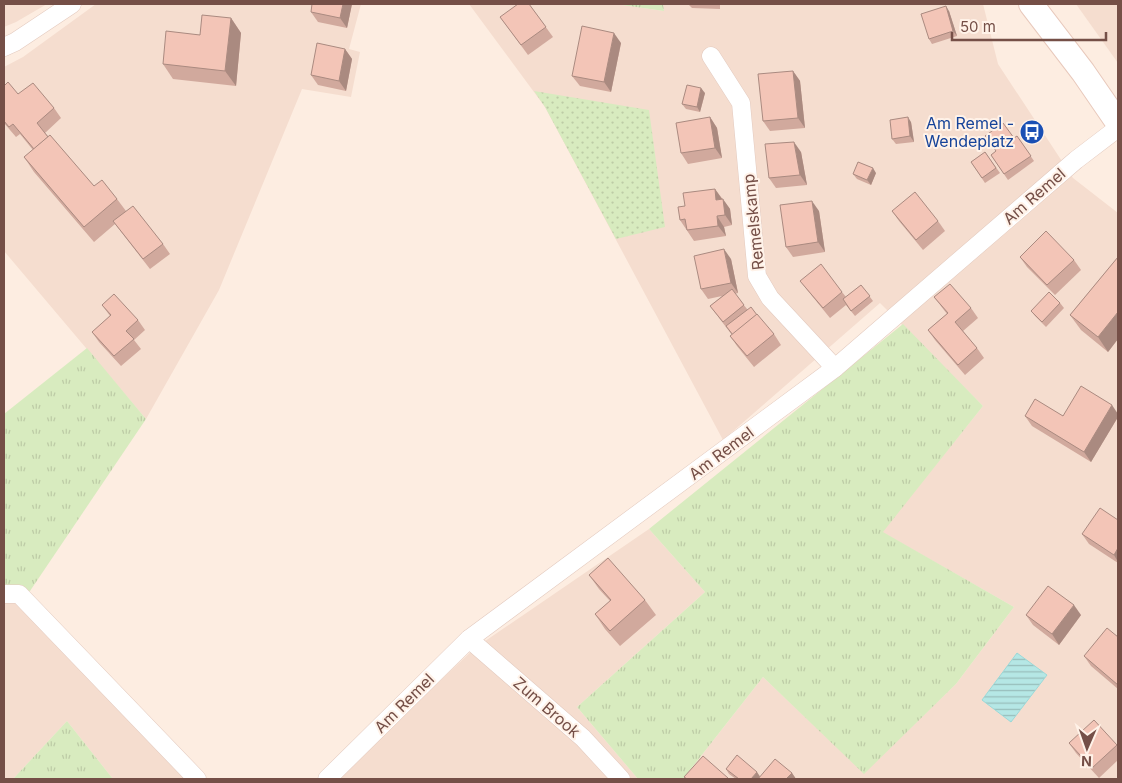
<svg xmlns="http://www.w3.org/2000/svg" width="1122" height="783" font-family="Inter,sans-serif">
	<defs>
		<pattern id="grass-tufts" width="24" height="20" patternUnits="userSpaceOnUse" patternTransform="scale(1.25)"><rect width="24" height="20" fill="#d8ebbf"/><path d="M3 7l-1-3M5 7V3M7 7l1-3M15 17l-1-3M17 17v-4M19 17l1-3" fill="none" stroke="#bdcba6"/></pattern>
		<pattern id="park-dots" width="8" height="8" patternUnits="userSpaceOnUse" patternTransform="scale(1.25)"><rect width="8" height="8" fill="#d8ebbf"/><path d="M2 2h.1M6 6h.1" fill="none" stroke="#bdcba6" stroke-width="1.8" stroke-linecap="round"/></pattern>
		<pattern id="water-rules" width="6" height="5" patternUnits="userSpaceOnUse" patternTransform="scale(1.25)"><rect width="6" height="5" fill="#b5e7e5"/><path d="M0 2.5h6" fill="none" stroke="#98bebb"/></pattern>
	</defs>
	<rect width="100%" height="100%" fill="#fdede1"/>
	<!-- residential -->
	<g fill="#f5ddcf">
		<path d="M 4,4 L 47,4 L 16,22 L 4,27 Z"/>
		<path d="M 96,4 L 361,4 L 349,49 L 360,52 L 351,97 L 302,89 L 219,290 L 146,419 L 4,251 L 4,67 L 23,57 Z"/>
		<path d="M 469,4 L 615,4 L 664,11 L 663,4 L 983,4 L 998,64 L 1073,178 L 1118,213 L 1118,779 L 683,779 L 763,677 L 864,773 L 956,684 L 1014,607 L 882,532 L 983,406 L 880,303 L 723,440 L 545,107 Z"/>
		<path d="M 1076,4 L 1118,4 L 1118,63 Z"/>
		<path d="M 649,529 L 705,592 L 577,707 L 638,779 L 335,779 L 475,648 Z"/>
		<path d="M 4,591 L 193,779 L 113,779 L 67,721 L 13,779 L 4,779 Z"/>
	</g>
	<!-- grass -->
	<g fill="url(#grass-tufts)">
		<path d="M 615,4 L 663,4 L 664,11 Z"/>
		<path d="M 903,324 L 983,406 L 883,532 L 1014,607 L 956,684 L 864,774 L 763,677 L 683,779 L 638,779 L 577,707 L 705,592 L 649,529 Z"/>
		<path d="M 87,348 L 146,419 L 30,591 L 4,588 L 4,414 Z"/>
		<path d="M 67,721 L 113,779 L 13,779 Z"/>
	</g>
	<!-- park -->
	<path fill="url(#park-dots)" d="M 534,91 L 649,110 L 665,227 L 616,239 L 545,107 Z"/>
	<!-- water -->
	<path fill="url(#water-rules)" stroke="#9bd9d8" d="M 1017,653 L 1047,675 L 1011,722 L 982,700 Z"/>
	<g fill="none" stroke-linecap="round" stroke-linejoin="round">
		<defs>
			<g id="minor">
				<path d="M 4,47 L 15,42 L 72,4"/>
				<path d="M 711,56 L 741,103 L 757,276 L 770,298 L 835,368"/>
				<path d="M 4,594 L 19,594 L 197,779"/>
				<path d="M 469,639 L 583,738 L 621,779"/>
				<path d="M 327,779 L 469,639 L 835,368 L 1076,160 L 1118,128"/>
			</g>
			<path id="secondary" d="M 1031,4 L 1083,72 L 1118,123"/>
		</defs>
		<!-- minor casing -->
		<use href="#minor" stroke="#e3cabf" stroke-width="19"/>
		<!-- secondary casing -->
		<use href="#secondary" stroke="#e8c9bc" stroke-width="26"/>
		<!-- minor -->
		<use href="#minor" stroke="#fff" stroke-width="18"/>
		<!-- secondary -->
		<use href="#secondary" stroke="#fff" stroke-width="24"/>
	</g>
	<!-- wall -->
	<g fill="#d1a99d">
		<path d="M 352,4 L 347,28 L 318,22 L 311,12 Z"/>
		<path d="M 529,4 L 553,37 L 528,55 L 500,17 Z"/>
		<path d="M 688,4 L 720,4 L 720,9 L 692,8 Z"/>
		<path d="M 949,11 L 957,36 L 932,44 L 929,39 Z"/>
		<path d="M 231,18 L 241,33 L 236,86 L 173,79 L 163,64 L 200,35 Z"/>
		<path d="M 621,43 L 611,92 L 580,86 L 572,76 Z"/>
		<path d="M 345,49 L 352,59 L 346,91 L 318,85 L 311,75 Z"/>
		<path d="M 793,71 L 800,81 L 805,128 L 770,131 L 763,121 Z"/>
		<path d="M 4,86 L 18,94 L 54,108 L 61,118 L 45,133 L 94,186 L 117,199 L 126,211 L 163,244 L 170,254 L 150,269 L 115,224 L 94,242 L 34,172 L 24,157 L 33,150 L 20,134 L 16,137 L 4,123 Z"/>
		<path d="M 705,93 L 700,112 L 686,109 L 682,104 Z"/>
		<path d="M 710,117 L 717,128 L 722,158 L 688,164 L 681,153 Z"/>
		<path d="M 911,122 L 914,142 L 896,144 L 892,139 Z"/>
		<path d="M 1017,136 L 1034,161 L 1008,180 L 991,155 Z"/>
		<path d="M 801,152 L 807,185 L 776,188 L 769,178 Z"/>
		<path d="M 985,152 L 1000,173 L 985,183 L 971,162 Z"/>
		<path d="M 876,173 L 871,185 L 857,179 L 853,174 Z"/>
		<path d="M 715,189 L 730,209 L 732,225 L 724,227 L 726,236 L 694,241 L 680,220 L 685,206 Z"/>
		<path d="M 819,211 L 825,252 L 793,257 L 786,247 Z"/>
		<path d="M 892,211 L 938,221 L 945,231 L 923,250 L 899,221 Z"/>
		<path d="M 1020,257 L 1074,260 L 1081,270 L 1055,295 L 1027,267 Z"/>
		<path d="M 1118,257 L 1118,339 L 1108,352 L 1081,330 L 1070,315 Z"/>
		<path d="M 731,259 L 738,293 L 735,294 L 747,309 L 774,334 L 781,345 L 754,367 L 737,346 L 730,336 L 732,335 L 710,306 L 722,296 L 708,299 L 701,289 Z"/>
		<path d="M 800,281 L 842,292 L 846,297 L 861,285 L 873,301 L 855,316 L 846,305 L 830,318 L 808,291 Z"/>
		<path d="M 934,297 L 971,308 L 978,318 L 963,331 L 977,348 L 984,358 L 965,375 L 935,340 L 928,330 L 947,314 Z"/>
		<path d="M 1060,303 L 1064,308 L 1046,327 L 1035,316 L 1031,311 Z"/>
		<path d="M 102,305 L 138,320 L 145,330 L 134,340 L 141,349 L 121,366 L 99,342 L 92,332 L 110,316 Z"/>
		<path d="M 1118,414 L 1118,417 L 1091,462 L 1032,426 L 1025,416 Z"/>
		<path d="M 1118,520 L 1118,563 L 1089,544 L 1082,534 Z"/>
		<path d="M 589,575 L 645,600 L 656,615 L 620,646 L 605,629 L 595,614 L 610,601 L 599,589 Z"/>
		<path d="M 1026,615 L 1081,615 L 1059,645 L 1033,625 Z"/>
		<path d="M 1118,637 L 1118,689 L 1091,666 L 1084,656 Z"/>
		<path d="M 1069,743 L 1117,745 L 1118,748 L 1118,760 L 1099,778 L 1076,753 Z"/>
		<path d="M 726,769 L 760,777 L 792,773 L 796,779 L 736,779 L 729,774 Z"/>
	</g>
	<!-- shaded-wall -->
	<g fill="#aa8a80">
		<path d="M 343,4 L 352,4 L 347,28 L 340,18 Z"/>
		<path d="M 946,6 L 949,11 L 957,36 L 953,31 Z"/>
		<path d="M 231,18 L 241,33 L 236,86 L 225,71 Z"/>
		<path d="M 614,33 L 621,43 L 611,92 L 604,82 Z"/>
		<path d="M 345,49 L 352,59 L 346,91 L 339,81 Z"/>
		<path d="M 793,71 L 800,81 L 805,128 L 798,118 Z"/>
		<path d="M 701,88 L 705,93 L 700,112 L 697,107 Z"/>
		<path d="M 710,117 L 717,128 L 722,158 L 715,148 Z"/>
		<path d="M 908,117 L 911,122 L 914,142 L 910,136 Z"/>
		<path d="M 794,142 L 801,152 L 807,185 L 800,175 Z"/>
		<path d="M 873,168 L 876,173 L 871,185 L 867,180 Z"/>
		<path d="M 715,189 L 722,199 L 716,200 Z"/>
		<path d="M 723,199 L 730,209 L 732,225 L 725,215 Z"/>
		<path d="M 812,201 L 819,211 L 825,252 L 818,242 Z"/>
		<path d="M 717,216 L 724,227 L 726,236 L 718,226 Z"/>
		<path d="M 724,249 L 731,259 L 738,293 L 731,283 Z"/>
		<path d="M 1118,312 L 1118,339 L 1108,352 L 1098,337 Z"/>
		<path d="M 1112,405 L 1118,414 L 1118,417 L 1091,462 L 1084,452 Z"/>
		<path d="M 1118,548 L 1118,562 L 1114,555 Z"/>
		<path d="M 1074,605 L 1081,615 L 1059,645 L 1052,634 Z"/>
		<path d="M 757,772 L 761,778 L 759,779 L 751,779 Z"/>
		<path d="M 792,773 L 796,779 L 786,779 Z"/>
	</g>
	<!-- building -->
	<g fill="#f3c5b7" stroke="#aa8a80">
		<path d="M 312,4 L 343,4 L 340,18 L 311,12 Z"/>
		<path d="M 518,4 L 529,4 L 546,27 L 521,45 L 500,17 Z"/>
		<path d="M 946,6 L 953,31 L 929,39 L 921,14 Z"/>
		<path d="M 202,15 L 231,18 L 225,71 L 163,64 L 166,31 L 200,35 Z"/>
		<path d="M 582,26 L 614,33 L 604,82 L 572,76 Z"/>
		<path d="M 317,43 L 345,49 L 339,81 L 311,75 Z"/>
		<path d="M 793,71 L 798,118 L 763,121 L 758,74 Z"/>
		<path d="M 8,82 L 18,94 L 33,83 L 54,108 L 37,123 L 48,137 L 34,149 L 13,124 L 9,127 L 4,121 L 4,86 Z"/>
		<path d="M 687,85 L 701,88 L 697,107 L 682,104 Z"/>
		<path d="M 710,117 L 715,148 L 681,153 L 676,123 Z"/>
		<path d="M 908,117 L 910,136 L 892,139 L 890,120 Z"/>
		<path d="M 1003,123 L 1014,138 L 1017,136 L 1031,156 L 1004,174 L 991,155 L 996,151 L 985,136 Z"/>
		<path d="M 50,135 L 94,186 L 102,180 L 117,199 L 84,227 L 24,157 Z"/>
		<path d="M 794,142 L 800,175 L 769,178 L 765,144 Z"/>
		<path d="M 985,152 L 996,168 L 982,178 L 971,162 Z"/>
		<path d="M 858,162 L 873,168 L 867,180 L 853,174 Z"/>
		<path d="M 715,189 L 716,200 L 723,199 L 725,215 L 717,216 L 718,226 L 687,230 L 685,219 L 680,220 L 678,207 L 685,206 L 683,193 Z"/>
		<path d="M 915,192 L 938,221 L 916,240 L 892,211 Z"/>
		<path d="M 812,201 L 818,242 L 786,247 L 780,205 Z"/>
		<path d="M 133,206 L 163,244 L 143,259 L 113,221 Z"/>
		<path d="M 1046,231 L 1074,260 L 1047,285 L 1020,257 Z"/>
		<path d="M 724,249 L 731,283 L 701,289 L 694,256 Z"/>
		<path d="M 1118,257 L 1118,312 L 1098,337 L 1070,315 Z"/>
		<path d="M 821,264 L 842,292 L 823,308 L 800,281 Z"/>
		<path d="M 950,284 L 971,308 L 955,322 L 977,348 L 958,365 L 928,330 L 948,313 L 934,297 Z"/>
		<path d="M 861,285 L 870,296 L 851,311 L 843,299 Z"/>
		<path d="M 732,289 L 744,305 L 723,322 L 710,306 Z"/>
		<path d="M 1049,292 L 1060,303 L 1042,322 L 1031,311 Z"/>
		<path d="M 114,294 L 138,320 L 126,331 L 134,339 L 114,356 L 92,332 L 111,315 L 102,305 Z"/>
		<path d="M 751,307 L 757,315 L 733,335 L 726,326 Z"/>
		<path d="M 757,314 L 774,334 L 747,356 L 730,336 Z"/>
		<path d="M 1081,386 L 1112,405 L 1084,452 L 1025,416 L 1035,399 L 1063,416 Z"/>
		<path d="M 1100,508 L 1118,520 L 1118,548 L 1114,555 L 1082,534 Z"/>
		<path d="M 608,558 L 645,600 L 610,631 L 595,614 L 611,600 L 589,575 Z"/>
		<path d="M 1048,586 L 1074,605 L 1052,634 L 1026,615 Z"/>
		<path d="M 1107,628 L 1118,637 L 1118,685 L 1084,656 Z"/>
		<path d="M 1094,720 L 1117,745 L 1092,768 L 1069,743 Z"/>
		<path d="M 737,755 L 757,772 L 751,779 L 739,779 L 726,769 Z"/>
		<path d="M 703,756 L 728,778 L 727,779 L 687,779 L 684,777 Z"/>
		<path d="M 775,759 L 792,773 L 786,779 L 758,779 Z"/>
	</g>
	<!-- icons -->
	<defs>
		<symbol id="bus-disc" viewBox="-11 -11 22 22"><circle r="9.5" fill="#1a4fb4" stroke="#fff2e8"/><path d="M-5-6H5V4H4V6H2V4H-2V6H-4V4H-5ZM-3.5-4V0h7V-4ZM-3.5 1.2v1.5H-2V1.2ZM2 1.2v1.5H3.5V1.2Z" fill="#fff"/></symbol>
	</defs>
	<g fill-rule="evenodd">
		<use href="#bus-disc" x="1018" y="118" width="28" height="28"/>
	</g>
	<g text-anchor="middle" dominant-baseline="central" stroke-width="4" stroke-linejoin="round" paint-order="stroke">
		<!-- transit labels -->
		<g font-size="16" fill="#164399" stroke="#fff2e8" text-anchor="end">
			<text x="1014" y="123">Am Remel -<tspan x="1014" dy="18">Wendeplatz</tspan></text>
		</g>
		<!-- street labels -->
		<g font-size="16" fill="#754f47" stroke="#fff2e8">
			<text transform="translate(1034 196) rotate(-41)">Am Remel</text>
			<text transform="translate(753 222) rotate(-96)">Remelskamp</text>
			<text transform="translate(721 453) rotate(-37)">Am Remel</text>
			<text transform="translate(404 703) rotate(-45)">Am Remel</text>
			<text transform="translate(547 707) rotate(41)">Zum Brook</text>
		</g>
	</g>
	<!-- border -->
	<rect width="1122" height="783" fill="none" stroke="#754f47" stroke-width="10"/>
	<!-- north arrow -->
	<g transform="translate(1087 748) rotate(182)" stroke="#fff2e8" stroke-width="4" paint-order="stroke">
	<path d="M0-4L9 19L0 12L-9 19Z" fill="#754f47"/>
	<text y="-8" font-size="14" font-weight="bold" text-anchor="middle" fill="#754f47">N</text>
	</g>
	<!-- scale -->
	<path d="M952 32v8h154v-8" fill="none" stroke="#754f47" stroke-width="2.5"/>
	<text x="960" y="32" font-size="15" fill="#754f47" stroke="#fff2e8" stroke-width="4" paint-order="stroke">50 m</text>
</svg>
